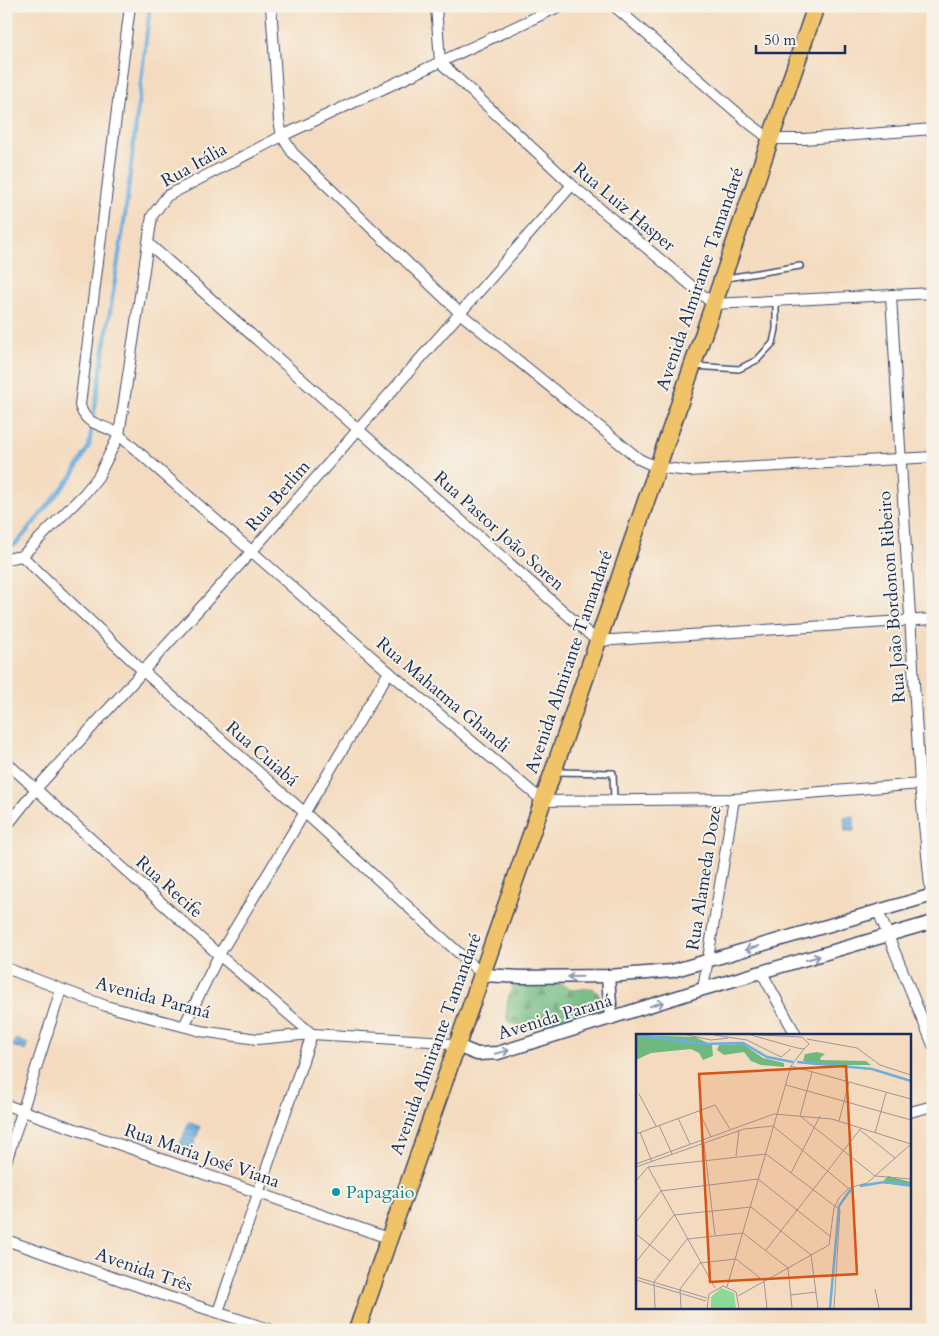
<svg xmlns="http://www.w3.org/2000/svg" width="939" height="1336" font-family="Cardo,serif">
	<defs>
		<pattern id="forest-firs" width="22" height="20" patternUnits="userSpaceOnUse" patternTransform="scale(1.25)"><rect width="22" height="20" fill="#6fb980"/><path d="M5 1l3.5 6h-7zM16 11l3.5 6h-7z" fill="#5a976c"/></pattern>
		<pattern id="water-rules" width="6" height="5" patternUnits="userSpaceOnUse" patternTransform="scale(1.25)"><rect width="6" height="5" fill="#69afe0"/><path d="M0 2.5h6" fill="none" stroke="#568fb9"/></pattern>
	</defs>
	<rect width="100%" height="100%" fill="#f7f3e8"/>
	<filter id="ink" filterUnits="userSpaceOnUse"><feTurbulence type="fractalNoise" baseFrequency=".02" numOctaves="2"/><feDisplacementMap in="SourceGraphic" scale="10" xChannelSelector="R" yChannelSelector="G"/><feConvolveMatrix kernelMatrix="1 2 1 2 8 2 1 2 1" color-interpolation-filters="sRGB"/></filter>
	<filter id="wash" filterUnits="userSpaceOnUse"><feTurbulence type="fractalNoise" baseFrequency=".0096" numOctaves="4" result="noise"/><feDisplacementMap in="SourceGraphic" scale="20" xChannelSelector="R" yChannelSelector="G"/><feGaussianBlur stdDeviation="1.12" result="paint"/><feColorMatrix in="noise" values="0 0 0 0 0 0 0 0 0 0 0 0 0 0 0 0 0 1.4 0 .05"/><feComposite in="paint" operator="in"/></filter>
	<g filter="url(#wash)">
		<rect width="100%" height="100%" fill="#f4dbbf"/>
		<!-- forest -->
		<path fill="url(#forest-firs)" stroke="#45746f" d="M 543,983 L 560,983 L 573,990 L 593,988 L 603,999 L 604,1009 C 598,1018 584,1024 574,1025 C 569,1025 563,1023 558,1023 C 542,1024 523,1030 508,1021 C 504,1011 508,995 513,986 Z"/>
		<!-- water -->
		<g fill="url(#water-rules)" stroke="#426f9f">
			<path d="M 854,816 L 854,831 L 845,831 L 844,817 Z"/>
			<path d="M 16,1039 L 28,1044 L 25,1051 L 13,1046 Z"/>
			<path d="M 189,1122 L 200,1127 L 192,1149 L 180,1145 Z"/>
		</g>
		<g fill="none" stroke-linecap="round" stroke-linejoin="round">
			<!-- stream -->
			<path stroke="#69afe0" stroke-width="4" d="M 6,550 L 17,543 L 72,476 L 89,446 L 125,216 L 150,6"/>
		</g>
	</g>
	<g filter="url(#ink)">
		<g fill="none" stroke-linecap="round" stroke-linejoin="round">
			<defs>
				<g id="service">
					<path d="M 727,278 L 800,266"/>
					<path d="M 694,366 L 739,369 L 757,360 L 773,343 L 776,329 L 776,302"/>
					<path d="M 556,772 L 613,773 L 614,800"/>
				</g>
				<g id="minor">
					<path d="M 130,6 L 80,405 C 86,428 102,422 119,435 L 389,672 L 543,801 L 734,799 L 933,783"/>
					<path d="M 271,6 L 279,120 L 282,136 L 292,152 L 461,314 L 639,459 L 656,467 L 689,471 L 933,457"/>
					<path d="M 436,6 L 440,62 L 572,185 L 713,304 L 933,293"/>
					<path d="M 614,6 L 749,123 L 770,139 L 804,139 L 933,129"/>
					<path d="M 149,244 L 597,641 L 933,619"/>
					<path d="M 891,296 L 920,784 L 931,895"/>
					<path d="M 22,556 L 143,671 L 304,812 L 483,975"/>
					<path d="M 6,559 L 22,556 L 85,493 L 98,477 L 119,435 L 152,216 L 167,196 L 282,136 L 560,6"/>
					<path d="M 6,762 L 219,955 L 312,1034 L 218,1312"/>
					<path d="M 6,827 L 36,789 L 252,551 L 572,185"/>
					<path d="M 878,911 L 933,1045"/>
					<path d="M 6,968 L 106,1006 L 201,1031 L 257,1039 L 312,1034 L 430,1041 L 455,1045"/>
					<path d="M 762,973 L 796,1035"/>
					<path d="M 703,989 L 734,799"/>
					<path d="M 184,1026 L 219,955 L 389,672"/>
					<path d="M 6,1105 L 388,1238"/>
					<path d="M 910,1112 L 933,1106"/>
					<path d="M 6,1162 L 61,990"/>
					<path d="M 6,1240 L 166,1296 L 272,1330"/>
				</g>
				<g id="tertiary">
					<path d="M 483,975 L 522,977 L 608,976 L 672,971 L 933,895"/>
					<path d="M 608,976 L 611,1018"/>
					<path d="M 455,1045 L 477,1054 L 498,1053 L 703,989 L 933,922"/>
				</g>
				<path id="trunk" d="M 357,1330 L 553,772 L 816,6"/>
			</defs>
			<!-- service casing -->
			<use href="#service" stroke="#3c496d" stroke-width="8"/>
			<!-- minor casing -->
			<use href="#minor" stroke="#3c496d" stroke-width="12"/>
			<!-- tertiary casing -->
			<use href="#tertiary" stroke="#3c496d" stroke-width="15"/>
			<!-- trunk casing -->
			<use href="#trunk" stroke="#3c496d" stroke-width="19"/>
			<!-- service -->
			<use href="#service" stroke="#fff" stroke-width="5"/>
			<!-- minor -->
			<use href="#minor" stroke="#fff" stroke-width="10"/>
			<!-- tertiary -->
			<use href="#tertiary" stroke="#fff" stroke-width="12"/>
			<!-- trunk -->
			<use href="#trunk" stroke="#f1c369" stroke-width="16"/>
		</g>
		<!-- one-way arrows -->
		<defs><path id="oneway-shaft" d="M-6 0H5M1.5-3L5.5 0L1.5 3" fill="none" stroke-width="1.6" stroke-linecap="round" stroke-linejoin="round" transform="scale(1.25)"/></defs>
		<g stroke="#8d97ae">
			<use href="#oneway-shaft" transform="translate(752 948) rotate(164)"/>
			<use href="#oneway-shaft" transform="translate(813 958) rotate(-16)"/>
			<use href="#oneway-shaft" transform="translate(575 977) rotate(179)"/>
			<use href="#oneway-shaft" transform="translate(657 1004) rotate(-18)"/>
			<use href="#oneway-shaft" transform="translate(502 1052) rotate(-14)"/>
		</g>
	</g>
	<!-- markers -->
	<circle fill="#0f9aa8" stroke="#f7f3e8" stroke-width="2" cx="336" cy="1192" r="5"/>
	<g text-anchor="middle" dominant-baseline="central" stroke-width="4" stroke-linejoin="round" paint-order="stroke">
		<!-- street labels -->
		<g font-size="18" fill="#1b2f5e" stroke="#f7f3e8">
			<text transform="translate(194 165) rotate(-29)">Rua Itália</text>
			<text transform="translate(624 207) rotate(40)">Rua Luiz Hasper</text>
			<text transform="translate(700 279) rotate(-71)">Avenida Almirante Tamandaré</text>
			<text transform="translate(278 496) rotate(-49)">Rua Berlim</text>
			<text transform="translate(499 531) rotate(42)">Rua Pastor João Soren</text>
			<text transform="translate(892 597) rotate(-94)">Rua João Bordonon Ribeiro</text>
			<text transform="translate(569 662) rotate(-71)">Avenida Almirante Tamandaré</text>
			<text transform="translate(443 695) rotate(40)">Rua Mahatma Ghandi</text>
			<text transform="translate(262 754) rotate(41)">Rua Cuiabá</text>
			<text transform="translate(704 878) rotate(-81)">Rua Alameda Doze</text>
			<text transform="translate(169 887) rotate(42)">Rua Recife</text>
			<text transform="translate(153 998) rotate(15)">Avenida Paraná</text>
			<text transform="translate(555 1017) rotate(-17)">Avenida Paraná</text>
			<text transform="translate(436 1044) rotate(-70)">Avenida Almirante Tamandaré</text>
			<text transform="translate(202 1156) rotate(19)">Rua Maria José Viana</text>
			<text transform="translate(144 1270) rotate(19)">Avenida Três</text>
		</g>
		<!-- culture labels -->
		<g font-size="18" fill="#0d838f" stroke="#f7f3e8" text-anchor="start">
			<text x="346" y="1192">Papagaio</text>
		</g>
	</g>
	<!-- overview -->
	<g transform="translate(636 1034)">
		<rect width="275" height="275" fill="#f4dbbf"/>
		<path d="M 85,254 L 98,259 L 100,274 L 75,274 L 75,263 Z" fill="#8ad997"/>
		<path d="M 0,1 L 59,3 L 76,11 L 77,22 L 67,26 L 63,19 L 55,15 L 15,19 L 0,26 ZM 107,10 L 127,24 L 148,29 L 148,33 L 125,31 L 115,27 L 108,18 L 88,21 L 81,16 L 83,11 ZM 181,18 L 189,20 L 184,24 L 185,26 L 230,27 L 235,31 L 181,31 L 167,27 L 169,20 ZM 252,142 L 275,148 L 275,153 L 246,149 Z" fill="#6fb980"/>
		<path fill="none" stroke="#69afe0" stroke-width="2.5" d="M 0,1 L 68,10 L 107,9 L 131,23 L 157,28M 161,28 L 236,35 L 275,47M 224,152 L 248,148 L 275,151M 194,274 L 203,172 L 215,155"/>
		<path fill="none" stroke="#9d9698" stroke-width="1" d="M 51,1 L 75,6 L 92,4M 78,1 L 111,6 L 145,23 L 155,15M 115,1 L 161,14 L 168,15 L 173,10 L 166,3 L 122,1M 171,5 L 221,14 L 244,31 L 275,41M 155,32 L 275,65M 176,38 L 164,82 L 239,142 L 275,145M 150,51 L 275,86M 3,60 L 20,92M 63,77 L 75,103M 42,84 L 54,110M 203,87 L 213,48M 23,91 L 36,120M 224,96 L 259,124M 4,98 L 16,128M 239,99 L 250,59M 0,100 L 79,71 L 94,95M 68,109 L 79,201M 100,122 L 103,96M 0,130 L 138,80 L 196,85 L 275,110M 0,133 L 108,95 L 137,92 L 212,154M 12,133 L 79,254M 155,139 L 184,82M 0,147 L 12,133 L 130,120 L 204,176 L 198,274M 0,188 L 25,157 L 122,145 L 195,203M 0,200 L 34,227M 130,216 L 225,94M 0,228 L 38,181 L 115,173 L 175,221 L 182,274M 0,243 L 71,264M 0,246 L 70,267M 91,253 L 155,32 L 168,15M 239,255 L 243,274M 155,261 L 180,258M 102,262 L 193,211 L 198,174 L 203,164 L 213,154 L 231,149 L 275,110M 19,274 L 18,248 L 51,205 L 107,199 L 152,234 L 156,274M 45,274 L 44,255 L 64,229 L 100,225 L 128,247 L 131,274M 71,274 L 73,260 L 87,252 L 100,258 L 103,274"/>
		<path fill="#d45514" fill-opacity="0.15" stroke="#d45514" stroke-width="2.5" d="M 210,32 L 221,240 L 74,248 L 63,40 Z"/>
		<rect width="275" height="275" fill="none" stroke="#1b2f5e" stroke-width="2.5"/>
	</g>
	<!-- margin -->
	<rect width="939" height="1336" fill="none" stroke="#f7f3e8" stroke-width="25"/>
	<!-- scale -->
	<path d="M756 45v8h89v-8" fill="none" stroke="#1b2f5e" stroke-width="2.5"/>
	<text x="764" y="45" font-size="15" fill="#1b2f5e" stroke="#f7f3e8" stroke-width="4" paint-order="stroke">50 m</text>
</svg>
